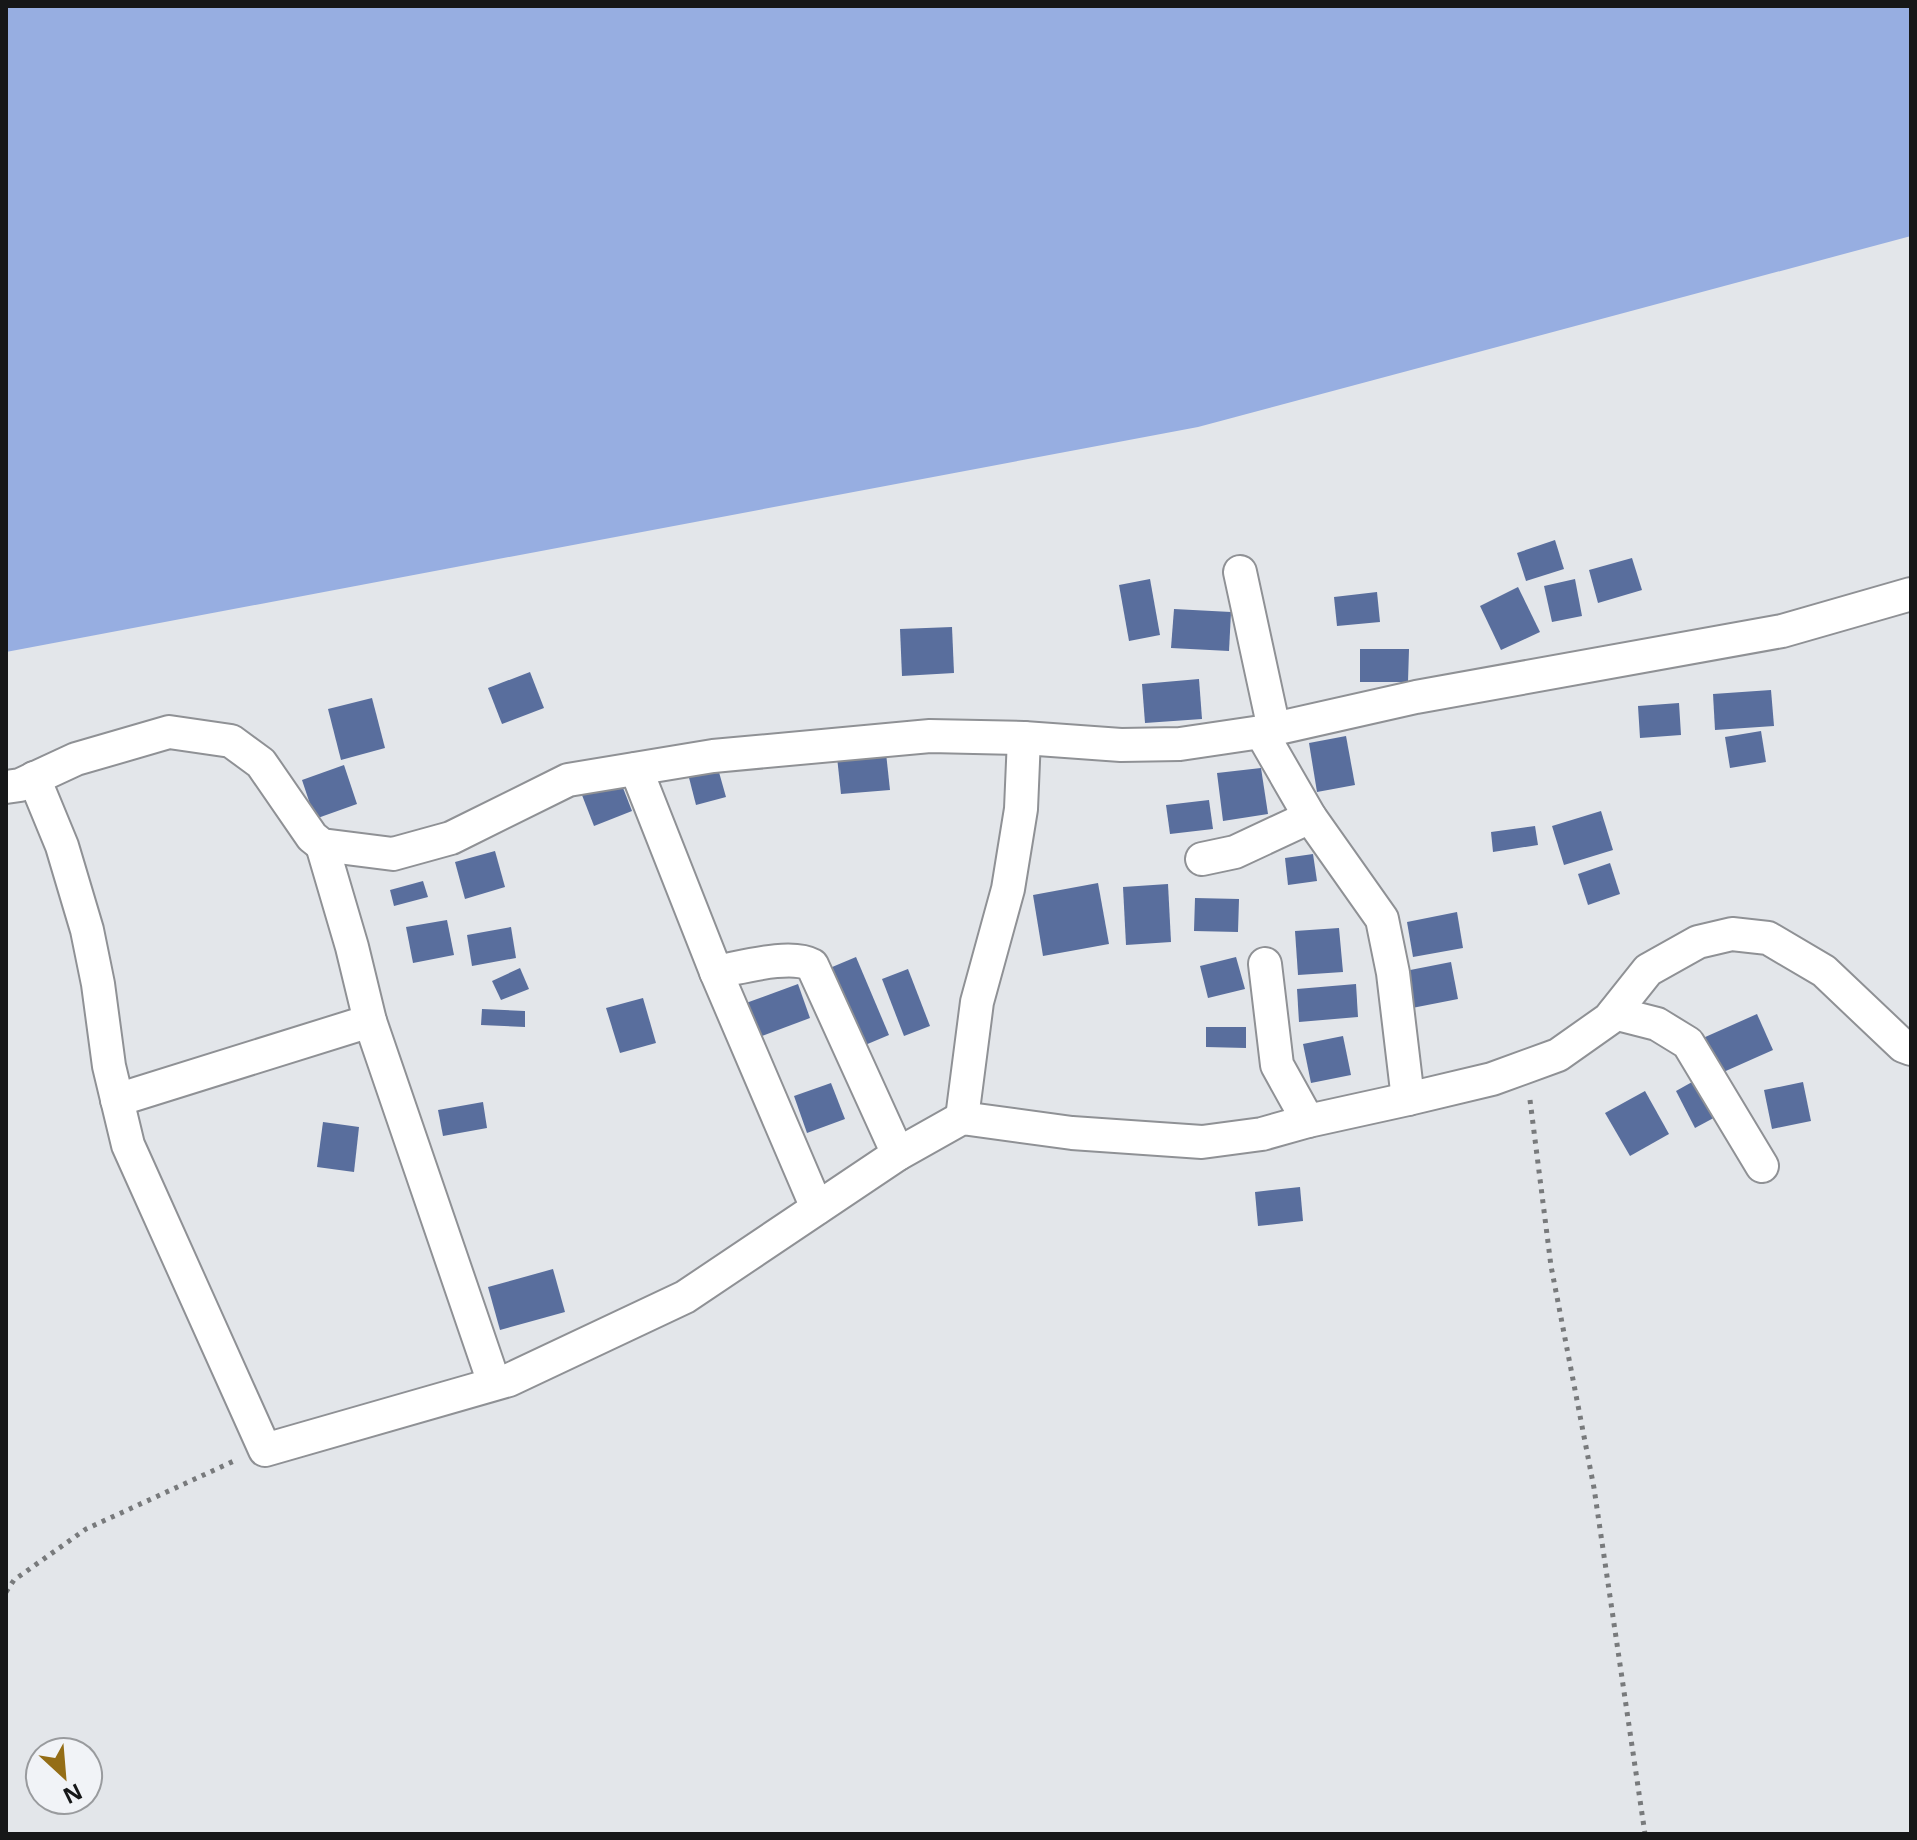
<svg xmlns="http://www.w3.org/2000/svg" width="1917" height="1840" font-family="'Open Sans',sans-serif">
	<rect width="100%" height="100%" fill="#e3e6ea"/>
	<!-- water -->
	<path fill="#97aee1" d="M 6,6 L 1911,6 L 1911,236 L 1198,427 L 6,652 Z"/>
	<!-- building -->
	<g fill="#596e9d">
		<path d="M 1555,540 L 1564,569 L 1526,581 L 1517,553 Z"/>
		<path d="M 1632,558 L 1642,590 L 1598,603 L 1589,570 Z"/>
		<path d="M 1150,579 L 1160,635 L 1129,641 L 1119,585 Z"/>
		<path d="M 1575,579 L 1582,616 L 1552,622 L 1544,586 Z"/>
		<path d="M 1518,587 L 1540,632 L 1501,650 L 1480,606 Z"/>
		<path d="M 1377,592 L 1380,622 L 1337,626 L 1334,597 Z"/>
		<path d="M 1174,609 L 1231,612 L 1229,651 L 1171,648 Z"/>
		<path d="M 952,627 L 954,673 L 902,676 L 900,629 Z"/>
		<path d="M 1360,649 L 1409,649 L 1408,682 L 1360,682 Z"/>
		<path d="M 530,672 L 544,708 L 502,724 L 488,688 Z"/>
		<path d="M 1199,679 L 1202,719 L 1145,723 L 1142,684 Z"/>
		<path d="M 1771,690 L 1774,726 L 1715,730 L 1713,694 Z"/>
		<path d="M 372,698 L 385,748 L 341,760 L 328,709 Z"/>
		<path d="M 1679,703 L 1681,735 L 1640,738 L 1638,706 Z"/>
		<path d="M 1761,731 L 1766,762 L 1730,768 L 1725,737 Z"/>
		<path d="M 1346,736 L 1355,785 L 1317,792 L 1309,743 Z"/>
		<path d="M 886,753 L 890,790 L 841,794 L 837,757 Z"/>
		<path d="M 715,758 L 726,797 L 696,805 L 686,766 Z"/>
		<path d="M 344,765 L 357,804 L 315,819 L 302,780 Z"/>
		<path d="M 1261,768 L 1268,814 L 1223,821 L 1217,773 Z"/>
		<path d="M 618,775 L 632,811 L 594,826 L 580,790 Z"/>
		<path d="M 1209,800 L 1213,829 L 1170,834 L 1166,805 Z"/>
		<path d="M 1601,811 L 1613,850 L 1564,865 L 1552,826 Z"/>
		<path d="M 1535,826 L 1538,845 L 1493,852 L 1491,832 Z"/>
		<path d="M 495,851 L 505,887 L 465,899 L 455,862 Z"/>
		<path d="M 1313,854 L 1317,881 L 1288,885 L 1285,858 Z"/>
		<path d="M 1610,863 L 1620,894 L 1588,905 L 1578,874 Z"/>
		<path d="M 423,881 L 428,897 L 394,906 L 390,890 Z"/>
		<path d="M 1098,883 L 1109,944 L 1043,956 L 1033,895 Z"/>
		<path d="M 1168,884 L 1171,942 L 1126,945 L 1123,887 Z"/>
		<path d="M 1195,898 L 1239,899 L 1238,932 L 1194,931 Z"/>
		<path d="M 1457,912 L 1463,948 L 1413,957 L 1407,922 Z"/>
		<path d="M 447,920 L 454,955 L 413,963 L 406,927 Z"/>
		<path d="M 511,927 L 516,958 L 472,966 L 467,935 Z"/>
		<path d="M 1339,928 L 1343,972 L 1298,975 L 1295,931 Z"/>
		<path d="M 856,957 L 889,1035 L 858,1048 L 825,970 Z"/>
		<path d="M 1236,957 L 1245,989 L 1208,998 L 1200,966 Z"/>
		<path d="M 1451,962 L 1458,999 L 1407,1009 L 1400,972 Z"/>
		<path d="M 520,968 L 529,989 L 501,1000 L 492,981 Z"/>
		<path d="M 908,969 L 930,1026 L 904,1036 L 882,979 Z"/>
		<path d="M 798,984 L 810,1018 L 759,1037 L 746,1003 Z"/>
		<path d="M 1356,984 L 1358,1017 L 1299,1022 L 1297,989 Z"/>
		<path d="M 643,998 L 656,1043 L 620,1053 L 606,1008 Z"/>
		<path d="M 482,1009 L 525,1011 L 525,1027 L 481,1025 Z"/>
		<path d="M 1757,1014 L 1773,1050 L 1719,1074 L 1703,1038 Z"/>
		<path d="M 1206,1027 L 1246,1027 L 1246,1048 L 1206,1047 Z"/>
		<path d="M 1343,1036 L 1351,1075 L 1311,1083 L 1303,1044 Z"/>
		<path d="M 1701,1077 L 1721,1114 L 1695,1128 L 1676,1091 Z"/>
		<path d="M 1803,1082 L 1811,1121 L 1772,1129 L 1764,1090 Z"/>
		<path d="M 831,1083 L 845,1119 L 807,1133 L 794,1096 Z"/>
		<path d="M 1645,1091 L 1669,1134 L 1630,1156 L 1605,1113 Z"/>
		<path d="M 483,1102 L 487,1128 L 443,1136 L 438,1110 Z"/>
		<path d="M 323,1122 L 359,1127 L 354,1172 L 317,1167 Z"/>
		<path d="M 1300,1187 L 1303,1221 L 1258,1226 L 1255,1192 Z"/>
		<path d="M 553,1269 L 565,1312 L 500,1330 L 488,1287 Z"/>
	</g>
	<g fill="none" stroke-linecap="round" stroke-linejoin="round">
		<defs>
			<g id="street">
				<path d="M 1240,572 L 1274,729"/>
				<path d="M 1261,732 L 1310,817 L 1382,919 L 1393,973 L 1408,1099"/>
				<path d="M 636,769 L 716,972 L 817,1208"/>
				<path d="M 34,778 L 62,846 L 87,930 L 98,984 L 109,1066 L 128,1145 L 265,1450 L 509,1380 L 685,1297 L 898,1154 L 962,1118 L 1072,1133 L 1202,1142 L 1262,1134 L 1308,1121 L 1408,1099 L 1492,1079 L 1558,1055 L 1609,1019 L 1648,970 L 1698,942 L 1732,934 L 1768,938 L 1824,971 L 1903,1046 L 1911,1049"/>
				<path d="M 6,787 L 20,785 L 76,759 L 169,732 L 231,741 L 261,763 L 312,837 L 322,845 L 393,854 L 451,838 L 568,780 L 713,756 L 930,736 L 1024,738 L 1121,745 L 1180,744 L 1261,732 L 1416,697 L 1782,631 L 1911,594"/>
				<path d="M 322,845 L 352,947 L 370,1021 L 494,1383"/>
				<path d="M 1202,859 L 1235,852 L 1310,817"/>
				<path d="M 1265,964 L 1277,1065 L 1308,1121"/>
				<path d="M 716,972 C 740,968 790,953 812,965 L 898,1154"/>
				<path d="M 1614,1013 L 1657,1024 L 1688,1043 L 1762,1166"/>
				<path d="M 117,1100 L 370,1021"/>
				<path d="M 962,1118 L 977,1002 L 1008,889 L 1021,809 L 1024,738"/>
			</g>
		</defs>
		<!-- street casing -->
		<use href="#street" stroke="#8f9195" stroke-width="36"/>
		<!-- path -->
		<g stroke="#787a7c" stroke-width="5" stroke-dasharray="4 6" stroke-linecap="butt">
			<path d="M 1530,1100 L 1551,1266 L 1594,1488 L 1645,1834"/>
			<path d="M 6,1592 L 14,1580 L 86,1529 L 234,1461"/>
		</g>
		<!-- street -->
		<use href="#street" stroke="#fff" stroke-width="32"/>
	</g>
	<!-- border -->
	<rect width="1917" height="1840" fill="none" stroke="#161718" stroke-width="16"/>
	<!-- north arrow -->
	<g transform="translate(64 1776) rotate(154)"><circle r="38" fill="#f1f3f7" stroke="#999b9e" stroke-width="2"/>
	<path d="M0-6L14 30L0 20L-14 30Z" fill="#946d16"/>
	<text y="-12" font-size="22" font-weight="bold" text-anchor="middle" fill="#161718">N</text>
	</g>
</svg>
